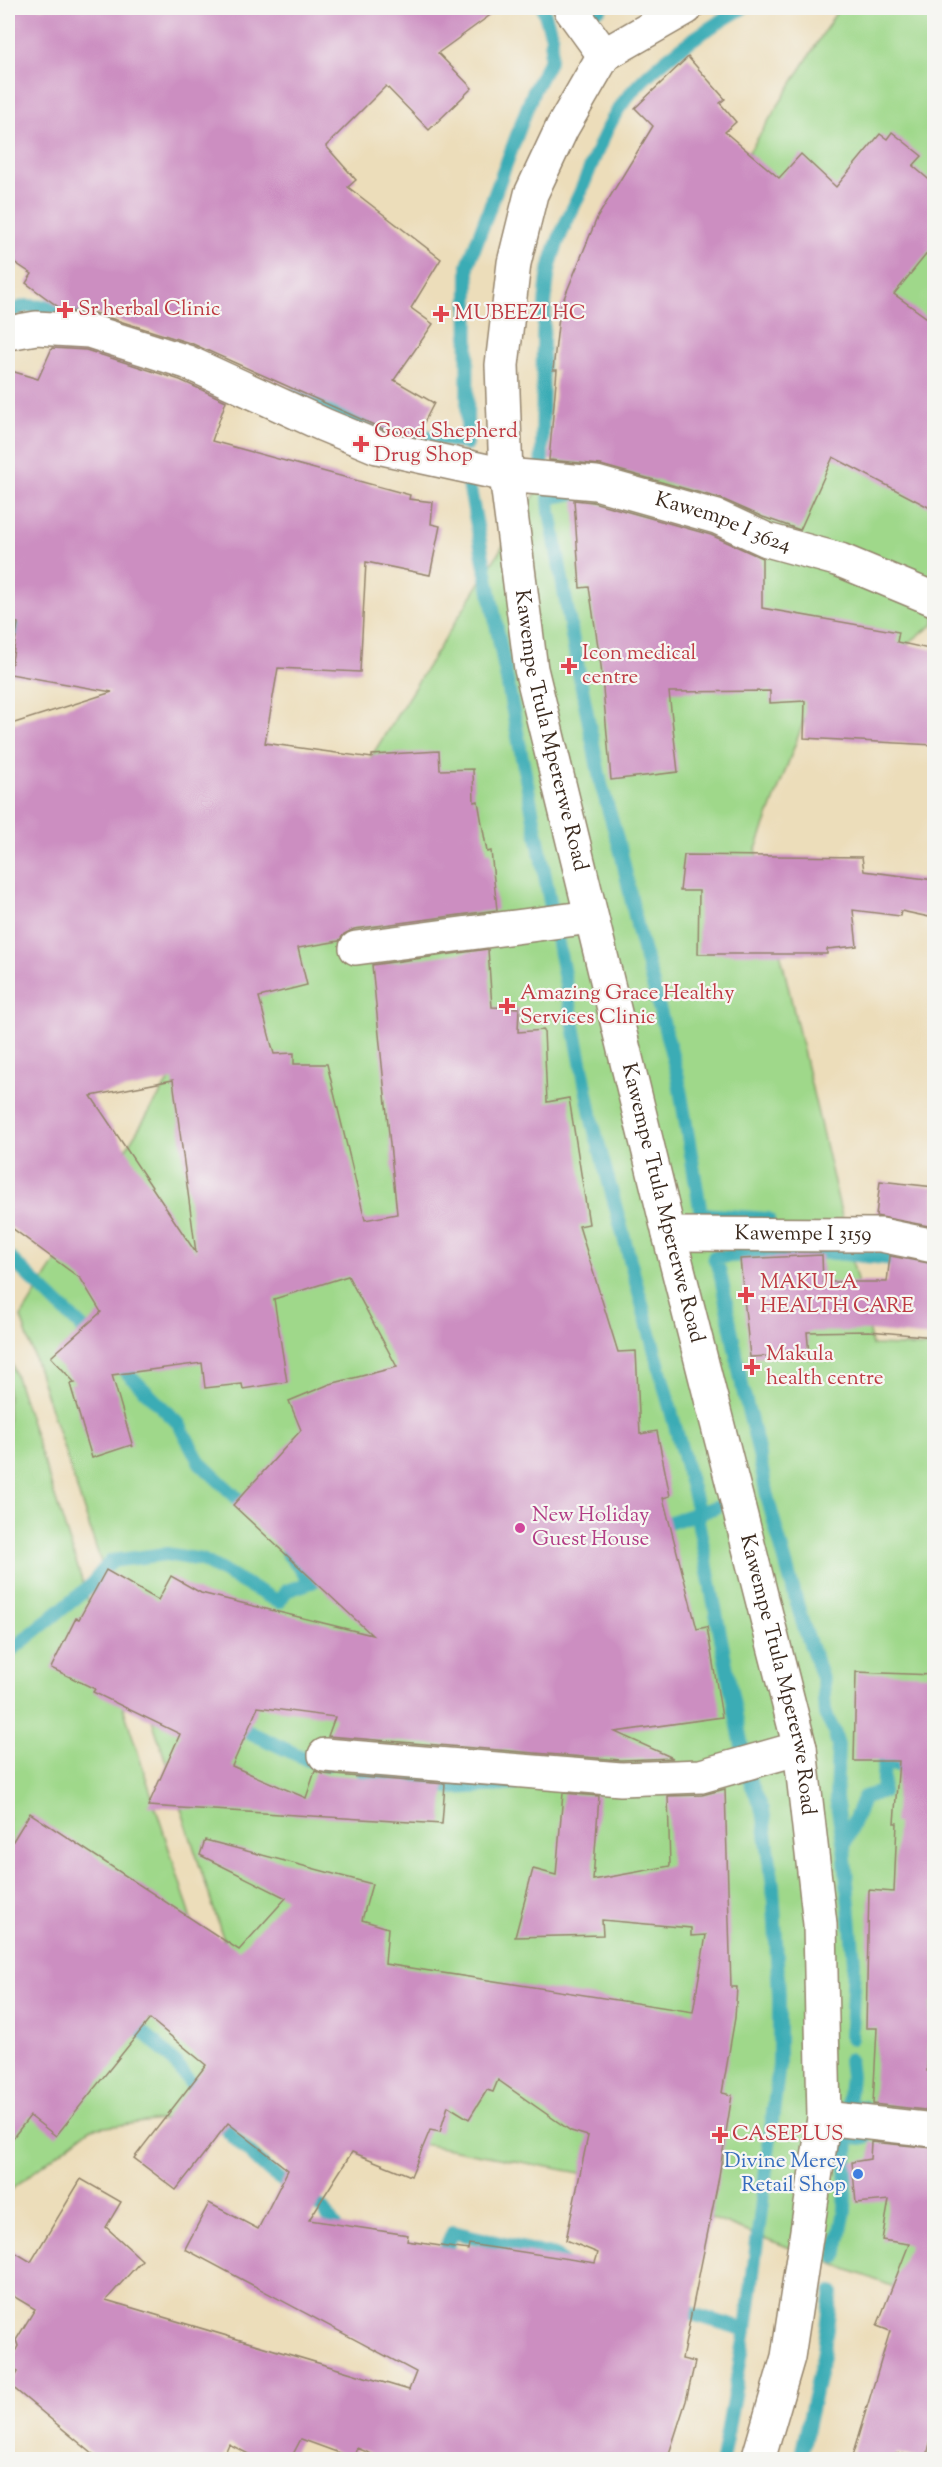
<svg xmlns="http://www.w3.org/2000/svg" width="942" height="2467" font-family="'Sorts Mill Goudy',serif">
	<rect width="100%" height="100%" fill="#f6f6f2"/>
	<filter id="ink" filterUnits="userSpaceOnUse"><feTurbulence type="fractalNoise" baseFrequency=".0167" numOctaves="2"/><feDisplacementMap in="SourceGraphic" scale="12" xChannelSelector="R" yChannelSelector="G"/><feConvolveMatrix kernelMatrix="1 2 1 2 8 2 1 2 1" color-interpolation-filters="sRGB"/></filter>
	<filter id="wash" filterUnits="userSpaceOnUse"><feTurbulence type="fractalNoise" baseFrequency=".008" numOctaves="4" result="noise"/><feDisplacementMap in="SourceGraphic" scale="24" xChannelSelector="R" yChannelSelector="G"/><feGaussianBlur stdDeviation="1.35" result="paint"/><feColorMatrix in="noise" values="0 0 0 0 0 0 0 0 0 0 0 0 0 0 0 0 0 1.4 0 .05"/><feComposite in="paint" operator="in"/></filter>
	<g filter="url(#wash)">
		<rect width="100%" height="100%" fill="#ecddba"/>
		<!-- green -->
		<g fill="#9fd88a" stroke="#6d8154" stroke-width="1.5">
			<path d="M 839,8 L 934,8 L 934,624 L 805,718 L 756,849 L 872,1345 L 934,1347 L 934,2302 L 602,2177 L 314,2124 L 285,2128 L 21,1317 Z"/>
			<path d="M 8,1352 L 253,2108 L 90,2129 L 8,2192 Z"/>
		</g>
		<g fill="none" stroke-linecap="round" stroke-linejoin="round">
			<!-- stream -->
			<g stroke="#3aacb5" stroke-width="14">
				<path d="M 587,8 L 592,12 L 601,8"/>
				<path d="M 8,312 L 26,306 L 75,308"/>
				<path d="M 297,388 L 320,402 L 372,425 L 467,444 L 468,265 L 534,90 L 550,60 L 552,37 L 543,8"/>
				<path d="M 461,473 L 467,474 L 593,1124 L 699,1514 L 698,1521 L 748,1777 L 763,1810 L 773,1886 L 779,1996 L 779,2065 L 746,2330 L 722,2460"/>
				<path d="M 547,474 L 541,472 C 545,408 539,342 548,277 C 552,248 568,219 580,193 C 590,169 599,144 611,122 C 635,75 699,33 743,8"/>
				<path d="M 575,493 L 549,498 L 550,512 L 576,658 L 601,784 L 621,852 L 639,934 L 678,1077 L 701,1214 L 768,1219"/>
				<path d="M 8,630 L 33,626"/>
				<path d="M 8,1256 L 95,1340"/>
				<path d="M 114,1360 L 179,1424 L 200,1463 L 251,1511"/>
				<path d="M 653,1528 L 716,1507"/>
				<path d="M 287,1553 L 312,1582"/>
				<path d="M 8,1653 L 88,1588 L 111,1561 L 166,1554 L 202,1560 L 279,1602 L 286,1591 L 312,1582 L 329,1572"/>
				<path d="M 232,1724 L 308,1760 L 327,1764"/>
				<path d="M 363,1772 L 455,1788 L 514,1784"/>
				<path d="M 844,1845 L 864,1797 L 882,1792 L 884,1764 L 934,1767"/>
				<path d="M 128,2020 C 160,2045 178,2063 200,2097"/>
				<path d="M 851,2038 L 854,1962 L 844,1847 L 836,1798 L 838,1745 L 834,1731 L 825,1714 L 823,1681 L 802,1621 L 768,1500 L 757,1445 L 743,1390 L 720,1272 L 714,1257 L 797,1252 L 835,1253 L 934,1263"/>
				<path d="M 849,2060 L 851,2076 L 848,2106 L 863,2107"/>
				<path d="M 214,2115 L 232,2136 L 270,2172 L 323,2209 L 342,2237"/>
				<path d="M 836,2257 L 845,2210 L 848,2137 L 865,2138"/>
				<path d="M 439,2264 L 453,2232 L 555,2256 L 569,2269"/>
				<path d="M 675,2309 L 746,2330"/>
				<path d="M 800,2460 L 823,2356 L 832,2292"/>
			</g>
		</g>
		<g id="blocks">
			<!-- building -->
			<g fill="#cc8ec1" fill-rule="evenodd">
				<path d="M 8,8 L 500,8 L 438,53 L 472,88 L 429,130 L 386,86 L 326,146 L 356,180 L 348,187 L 441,259 L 411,308 L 433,324 L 394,380 L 434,403 L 417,436 L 383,429 L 193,344 L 94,313 L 64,311 L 26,283 L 32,274 L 8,258 Z"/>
				<path d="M 688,57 L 725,99 L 720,103 L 736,122 L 725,132 L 779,178 L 801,154 L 836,187 L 880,134 L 887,139 L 892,132 L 922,156 L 913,166 L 934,184 L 934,245 L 894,294 L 934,323 L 934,510 L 833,457 L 800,530 L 763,517 L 722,499 L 601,465 L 549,460 L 557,370 L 553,370 L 560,308 L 597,218 L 653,126 L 635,108 Z"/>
				<path d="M 52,348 L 86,350 L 180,380 L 226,401 L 212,441 L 410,495 L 409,499 L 433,502 L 431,524 L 440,526 L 430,575 L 366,562 L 360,672 L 278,668 L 265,743 L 372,758 L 372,755 L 439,751 L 440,770 L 473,769 L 474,802 L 478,801 L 487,852 L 491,851 L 497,910 L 354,929 L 344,934 L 339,941 L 298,948 L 307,985 L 259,997 L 274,1054 L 294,1053 L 294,1064 L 327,1064 L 365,1220 L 397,1214 L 372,965 L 488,949 L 492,1007 L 519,1008 L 518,1032 L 544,1030 L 547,1102 L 569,1098 L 589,1224 L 579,1226 L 618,1352 L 636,1351 L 640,1434 L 657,1431 L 670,1496 L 663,1498 L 697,1629 L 707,1627 L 722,1717 L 615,1732 L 673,1758 L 621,1760 L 328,1736 L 335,1717 L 258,1707 L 232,1766 L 306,1798 L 315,1771 L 323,1774 L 445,1784 L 442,1824 L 148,1806 L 180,1734 L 93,1692 L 95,1689 L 51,1668 L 76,1618 L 79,1619 L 106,1570 L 158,1600 L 171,1576 L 201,1593 L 372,1635 L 233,1505 L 301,1430 L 289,1401 L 330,1384 L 397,1367 L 348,1276 L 274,1299 L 287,1382 L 243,1389 L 242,1384 L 205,1388 L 202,1363 L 112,1375 L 133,1447 L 131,1445 L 92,1458 L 70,1384 L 75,1383 L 51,1357 L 101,1312 L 81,1279 L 8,1225 L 8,725 L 112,692 L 10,674 L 18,623 L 8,620 L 8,370 L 38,379 ZM 173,1080 L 196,1253 L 91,1096 Z"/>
				<path d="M 574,500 L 593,502 L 711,535 L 762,558 L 762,608 L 899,632 L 897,642 L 934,650 L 934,745 L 804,738 L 805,701 L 770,703 L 770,691 L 669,692 L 678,772 L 611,780 L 601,666 L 589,587 L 580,588 Z"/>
				<path d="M 684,855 L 862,857 L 864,871 L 934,880 L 934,918 L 901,911 L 900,916 L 853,910 L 857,946 L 827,949 L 827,954 L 698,954 L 699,891 L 680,891 Z"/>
				<path d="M 880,1181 L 934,1187 L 934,1227 L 876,1216 Z"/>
				<path d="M 822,1255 L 823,1282 L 887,1282 L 890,1256 L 934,1264 L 934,1337 L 869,1331 L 807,1332 L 809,1354 L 750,1357 L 740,1259 Z"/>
				<path d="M 856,1672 L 934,1675 L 934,2003 L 931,2003 L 927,2071 L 934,2071 L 934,2111 L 873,2104 L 877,2028 L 866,2028 L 869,1890 L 894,1892 L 897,1823 L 894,1823 L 899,1761 L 854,1761 Z"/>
				<path d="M 725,1789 L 731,1987 L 737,1987 L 735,2018 L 722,2093 L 732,2095 L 718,2182 L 682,2359 L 695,2362 L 686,2401 L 667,2460 L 386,2460 L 357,2448 L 353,2458 L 301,2439 L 290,2460 L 260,2460 L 229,2444 L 222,2460 L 100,2460 L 10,2385 L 18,2372 L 8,2365 L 18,2346 L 16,2340 L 35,2309 L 8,2293 L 8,2248 L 31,2262 L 81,2179 L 121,2202 L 106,2227 L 142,2260 L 106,2300 L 409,2390 L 416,2372 L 185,2249 L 209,2203 L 258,2229 L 288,2170 L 228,2123 L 176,2190 L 134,2158 L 206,2065 L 150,2019 L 56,2136 L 30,2116 L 8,2144 L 8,1849 L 30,1813 L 239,1950 L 286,1898 L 200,1855 L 205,1840 L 372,1884 L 362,1920 L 388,1928 L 385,1964 L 693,2012 L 706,1935 L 691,1936 L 691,1928 L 602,1920 L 603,1935 L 515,1937 L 533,1869 L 556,1875 L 563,1793 L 599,1796 L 593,1880 L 670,1866 L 668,1796 L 702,1795 ZM 498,2080 L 571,2131 L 588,2136 L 566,2240 L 598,2253 L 595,2263 L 469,2244 L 468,2250 L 407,2241 L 408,2235 L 309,2220 L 352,2152 L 411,2176 L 430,2130 L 440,2132 L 448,2106 L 469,2119 L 487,2090 L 493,2092 Z"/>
				<path d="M 871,2142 L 934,2148 L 934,2427 L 926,2460 L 896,2453 L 894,2460 L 851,2460 L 890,2331 L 877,2326 L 909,2244 L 882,2240 L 889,2200 L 856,2203 L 852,2162 L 870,2159 Z"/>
			</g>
		</g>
	</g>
	<g filter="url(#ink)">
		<use href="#blocks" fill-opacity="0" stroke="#94846c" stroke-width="1.5"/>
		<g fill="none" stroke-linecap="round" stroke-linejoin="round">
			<defs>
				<g id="minor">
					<path d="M 570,8 L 604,55"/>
					<path id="s1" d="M 686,8 L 604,55 L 562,128 L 531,194 L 514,263 L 502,365 L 506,475 L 531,669 L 669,1234 L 800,1748 L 820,1924 L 824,2118 L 788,2357 L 758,2460"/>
					<path id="s2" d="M 8,333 L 36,328 L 89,331 L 187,362 L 324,425 L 377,447 L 506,475 L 596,483 L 717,517 L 767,540 L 840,560 L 934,599"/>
					<path d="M 356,948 L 591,917"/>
					<path id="s3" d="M 669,1234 L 881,1235 L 934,1246"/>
					<path d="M 325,1755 L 621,1779 L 701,1776 L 800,1748"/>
					<path d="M 824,2118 L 934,2130"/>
				</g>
			</defs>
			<!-- minor casing -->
			<use href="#minor" stroke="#94846c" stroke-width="36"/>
			<!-- minor -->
			<use href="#minor" stroke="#fff" stroke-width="33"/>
		</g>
	</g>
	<!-- markers -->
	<g fill="#e0444e" stroke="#f6f6f2" stroke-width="2">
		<path d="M62 301h6v6h6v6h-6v6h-6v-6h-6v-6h6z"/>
		<path d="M438 305h6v6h6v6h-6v6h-6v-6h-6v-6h6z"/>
		<path d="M358 435h6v6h6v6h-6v6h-6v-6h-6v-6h6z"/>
		<path d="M566 657h6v6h6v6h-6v6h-6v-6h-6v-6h6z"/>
		<path d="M504 997h6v6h6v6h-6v6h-6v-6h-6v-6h6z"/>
		<path d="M743 1286h6v6h6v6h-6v6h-6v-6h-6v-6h6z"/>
		<path d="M749 1358h6v6h6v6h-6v6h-6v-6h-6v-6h6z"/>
		<path d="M717 2126h6v6h6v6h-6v6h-6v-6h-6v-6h6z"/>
	</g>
	<circle fill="#d1479c" stroke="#f6f6f2" stroke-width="2" cx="520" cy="1528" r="6"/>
	<circle fill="#3f7fe0" stroke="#f6f6f2" stroke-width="2" cx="858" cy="2174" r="6"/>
	<g text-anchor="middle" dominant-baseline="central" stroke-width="4.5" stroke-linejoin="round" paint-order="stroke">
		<!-- health labels -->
		<g font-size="21" fill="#be3a42" stroke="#f6f6f2" text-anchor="start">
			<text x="78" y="310">Sr herbal Clinic</text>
			<text x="454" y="314">MUBEEZI HC</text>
			<text x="374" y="432">Good Shepherd<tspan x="374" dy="24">Drug Shop</tspan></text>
			<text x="582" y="654">Icon medical<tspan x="582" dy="24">centre</tspan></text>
			<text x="520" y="994">Amazing Grace Healthy<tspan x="520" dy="24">Services Clinic</tspan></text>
			<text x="760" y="1283">MAKULA<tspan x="760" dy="24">HEALTH CARE</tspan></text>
			<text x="766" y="1355">Makula<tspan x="766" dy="24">health centre</tspan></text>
			<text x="732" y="2135">CASEPLUS</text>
		</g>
		<!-- street labels -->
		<g font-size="21" fill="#3b2a1e" stroke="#f6f6f2">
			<text stroke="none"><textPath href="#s2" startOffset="748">Kawempe I 3624</textPath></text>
			<text stroke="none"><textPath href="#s1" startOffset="795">Kawempe Ttula Mpererwe Road</textPath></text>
			<text stroke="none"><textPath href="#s1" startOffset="1281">Kawempe Ttula Mpererwe Road</textPath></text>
			<text stroke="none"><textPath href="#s3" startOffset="134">Kawempe I 3159</textPath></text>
			<text stroke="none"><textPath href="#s1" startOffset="1767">Kawempe Ttula Mpererwe Road</textPath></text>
		</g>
		<!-- hotel labels -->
		<g font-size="21" fill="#b23c85" stroke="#f6f6f2" text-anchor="start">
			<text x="532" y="1516">New Holiday<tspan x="532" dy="24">Guest House</tspan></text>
		</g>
		<!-- shop labels -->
		<g font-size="21" fill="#366cbe" stroke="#f6f6f2" text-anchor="end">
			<text x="846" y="2162">Divine Mercy<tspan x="846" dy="24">Retail Shop</tspan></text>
		</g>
	</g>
	<!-- margin -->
	<rect width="942" height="2467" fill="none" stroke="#f6f6f2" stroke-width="30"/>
</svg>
